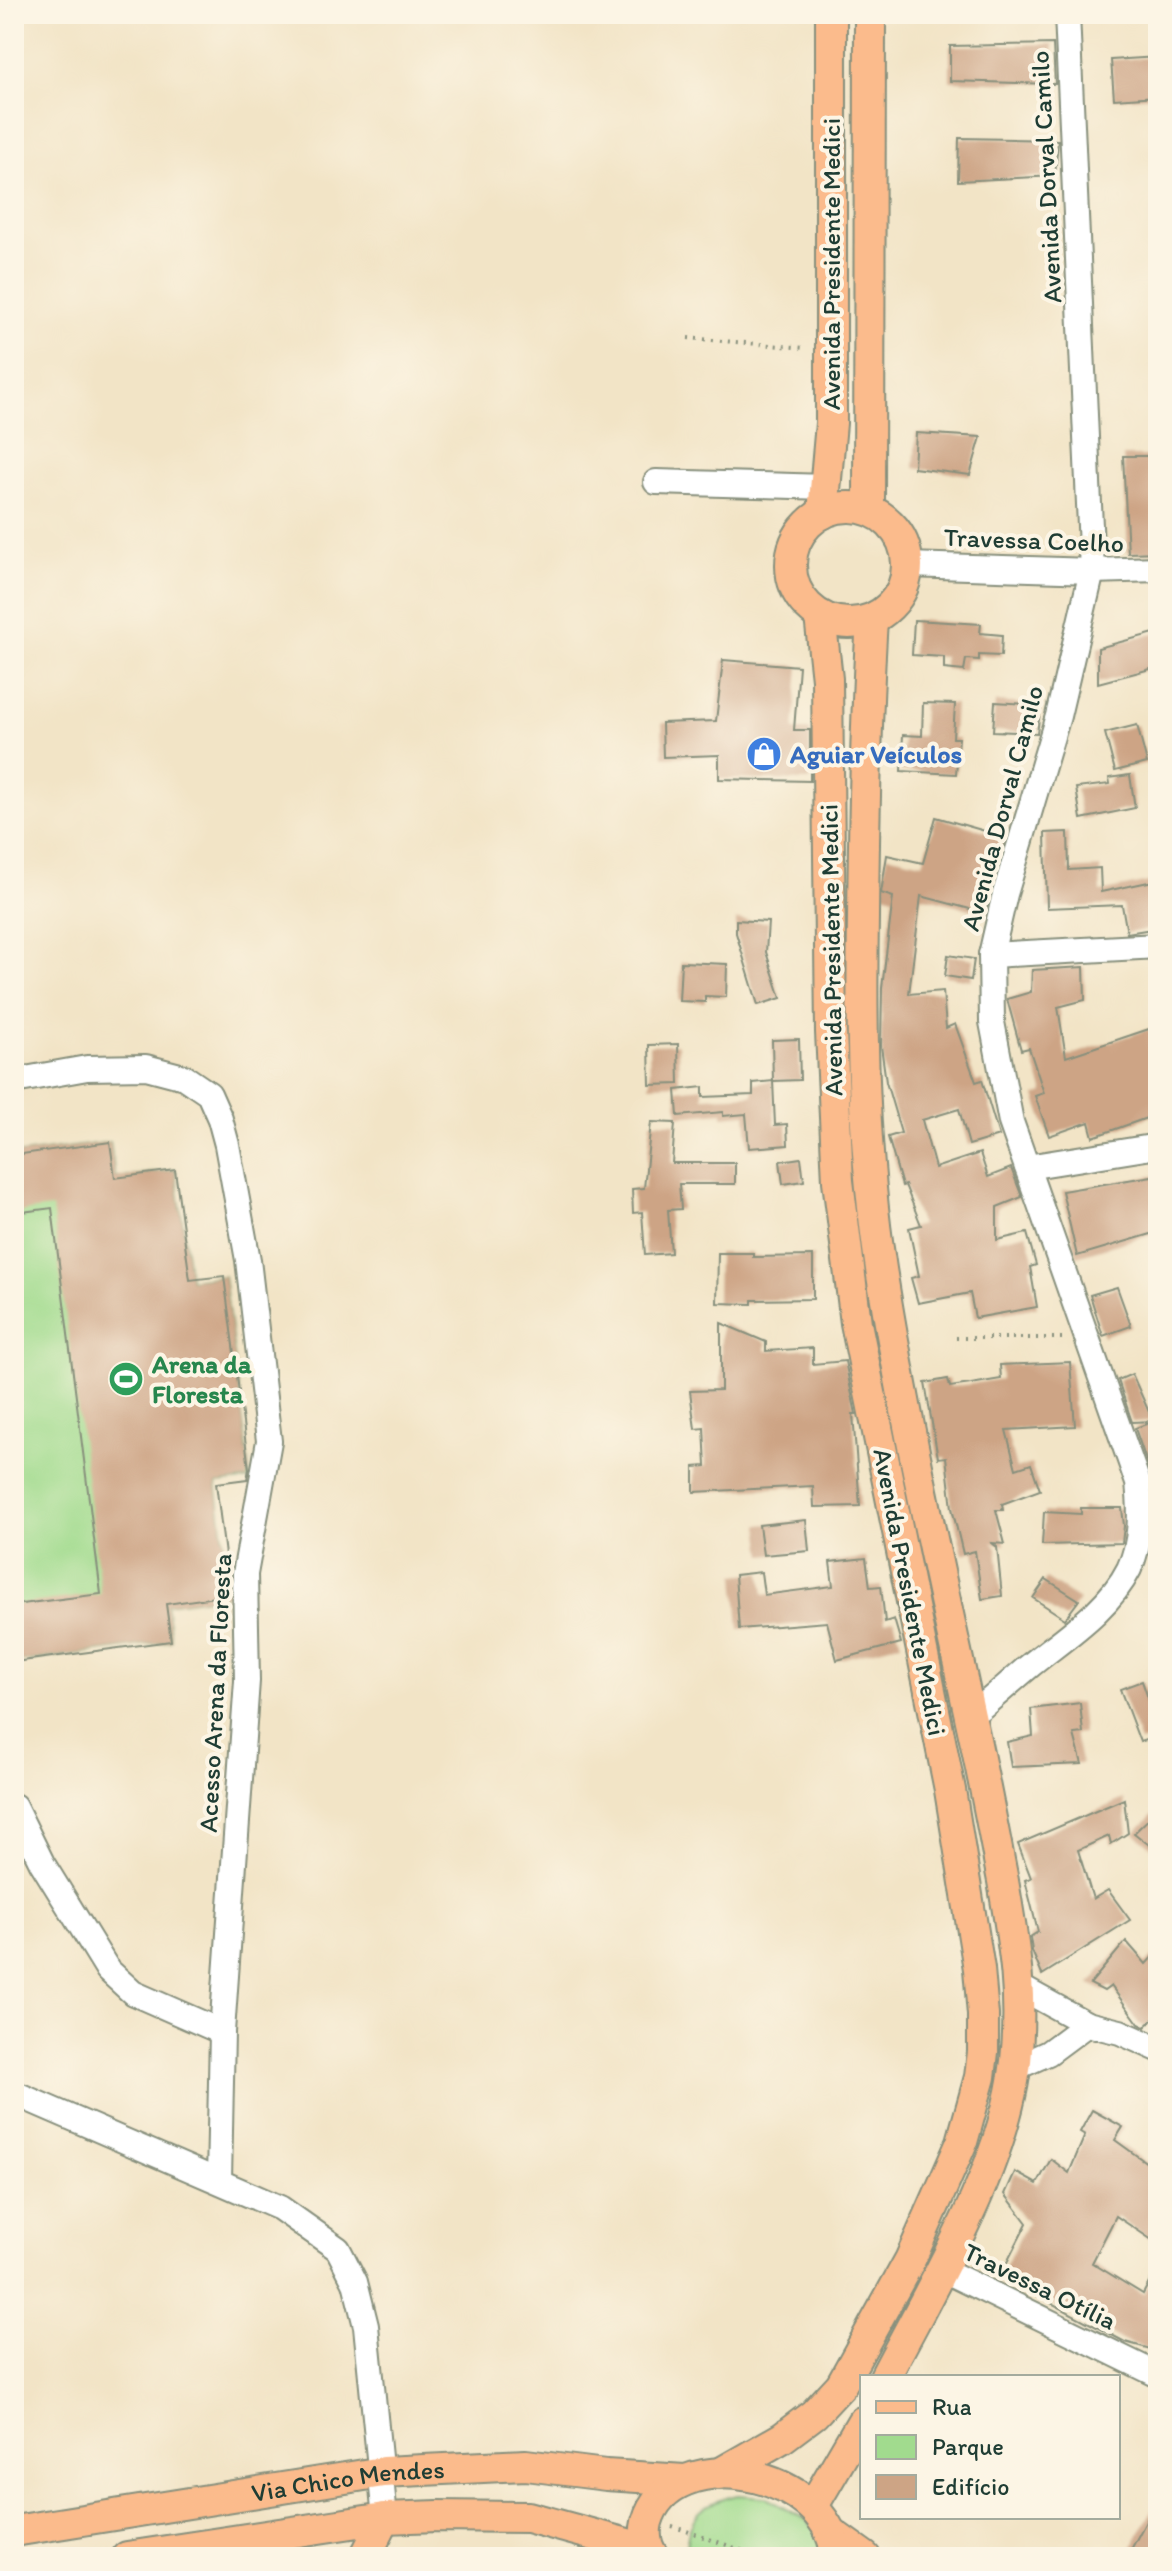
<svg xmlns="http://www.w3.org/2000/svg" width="1172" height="2571" font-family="Itim,sans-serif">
	<rect width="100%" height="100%" fill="#fcf5e5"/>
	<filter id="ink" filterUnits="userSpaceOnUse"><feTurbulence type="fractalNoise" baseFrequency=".0125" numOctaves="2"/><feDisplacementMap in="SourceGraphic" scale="16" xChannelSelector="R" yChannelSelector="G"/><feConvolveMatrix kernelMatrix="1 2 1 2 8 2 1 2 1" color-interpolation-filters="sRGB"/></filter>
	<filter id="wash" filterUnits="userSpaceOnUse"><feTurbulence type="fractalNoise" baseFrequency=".006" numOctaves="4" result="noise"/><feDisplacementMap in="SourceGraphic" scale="32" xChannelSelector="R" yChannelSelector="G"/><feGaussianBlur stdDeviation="1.8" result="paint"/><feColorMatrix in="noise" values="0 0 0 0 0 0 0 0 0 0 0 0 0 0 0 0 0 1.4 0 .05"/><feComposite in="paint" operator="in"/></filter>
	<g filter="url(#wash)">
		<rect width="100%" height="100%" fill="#f2e4c6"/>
		<!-- green -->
		<g fill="#a1db8e" stroke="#608c61" stroke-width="2">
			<path d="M 110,1142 L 115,1178 L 175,1170 L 190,1280 L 224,1276 L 250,1479 L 216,1483 L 230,1595 L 166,1604 L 171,1641 L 14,1662 L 14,1155 Z"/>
			<path d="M 738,2495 L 765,2497 L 805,2519 L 821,2535 L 826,2557 L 693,2557 L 686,2548 C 689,2512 706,2502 738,2495 Z"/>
		</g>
		<g id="blocks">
			<!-- building -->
			<g fill="#cda485">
				<path d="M 1053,44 L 1055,84 L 950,81 L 950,46 Z"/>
				<path d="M 1158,57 L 1158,96 L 1114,99 L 1111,60 Z"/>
				<path d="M 959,138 L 1058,140 L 1055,176 L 958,181 Z"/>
				<path d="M 916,433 L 981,437 L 970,475 L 914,468 Z"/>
				<path d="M 1123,456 L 1158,456 L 1158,552 L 1128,553 Z"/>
				<path d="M 914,620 L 981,624 L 980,633 L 1002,635 L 1001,656 L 979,655 L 979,660 L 966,659 L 964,671 L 944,669 L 944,657 L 912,655 Z"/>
				<path d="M 1158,632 L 1158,667 L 1098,683 L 1098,648 Z"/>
				<path d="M 723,660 L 799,666 L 794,730 L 810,730 L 810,781 L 719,779 L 719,755 L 663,757 L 662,723 L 716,721 Z"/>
				<path d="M 995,702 L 1041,705 L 1037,733 L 993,731 Z"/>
				<path d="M 923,703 L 955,704 L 953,738 L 959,738 L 956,774 L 901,771 L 903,735 L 922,736 Z"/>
				<path d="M 1137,725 L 1147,763 L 1115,771 L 1105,733 Z"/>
				<path d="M 1130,775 L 1135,808 L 1081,819 L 1076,788 L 1110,784 L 1109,778 Z"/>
				<path d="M 936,817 L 1006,837 L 985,913 L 921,896 L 909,994 L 943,991 L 946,1028 L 955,1024 L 976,1082 L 982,1080 L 999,1136 L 969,1145 L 959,1109 L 922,1120 L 935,1168 L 980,1153 L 988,1177 L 1011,1168 L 1022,1197 L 997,1207 L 997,1240 L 1027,1233 L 1036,1265 L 1030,1267 L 1037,1307 L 975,1318 L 970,1293 L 918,1303 L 911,1278 L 919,1276 L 909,1228 L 921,1225 L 905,1185 L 902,1186 L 888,1137 L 901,1133 L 886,1082 L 881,1046 L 882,988 L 893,897 L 881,893 L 887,855 L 923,863 Z"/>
				<path d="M 1068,832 L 1069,870 L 1100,868 L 1101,892 L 1158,880 L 1158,928 L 1127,933 L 1122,905 L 1047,908 L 1045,833 Z"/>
				<path d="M 736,920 L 768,922 L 766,952 L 781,998 L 758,1005 L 736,933 Z"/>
				<path d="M 948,955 L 974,959 L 971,980 L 945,976 Z"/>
				<path d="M 681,962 L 727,964 L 726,997 L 705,996 L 705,1002 L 679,1001 Z"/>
				<path d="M 1084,967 L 1085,1000 L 1058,1007 L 1066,1057 L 1158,1026 L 1158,1114 L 1093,1137 L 1089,1122 L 1049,1136 L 1035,1096 L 1044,1093 L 1029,1048 L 1021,1050 L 1007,999 L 1031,992 L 1032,970 Z"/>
				<path d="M 799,1039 L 800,1080 L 773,1081 L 772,1040 Z"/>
				<path d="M 678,1044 L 679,1084 L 650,1085 L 649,1045 Z"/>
				<path d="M 773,1081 L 775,1125 L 787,1124 L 788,1145 L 749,1148 L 746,1114 L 723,1116 L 723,1112 L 678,1116 L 676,1090 L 703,1087 L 703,1097 L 753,1095 L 753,1083 Z"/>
				<path d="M 651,1122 L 675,1123 L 672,1163 L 735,1163 L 735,1184 L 679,1184 L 681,1209 L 668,1210 L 671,1253 L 645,1255 L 642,1212 L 633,1213 L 632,1189 L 644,1188 Z"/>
				<path d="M 110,1142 L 115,1178 L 175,1170 L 190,1280 L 224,1276 L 249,1469 L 247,1479 L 216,1483 L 230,1595 L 166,1604 L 171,1641 L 14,1662 L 14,1605 L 101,1594 L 52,1208 L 14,1213 L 14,1155 Z"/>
				<path d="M 801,1158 L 804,1181 L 783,1184 L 780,1161 Z"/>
				<path d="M 1158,1175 L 1158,1232 L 1077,1256 L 1062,1191 Z"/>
				<path d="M 718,1253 L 753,1253 L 753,1257 L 813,1256 L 813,1299 L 752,1300 L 752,1304 L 717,1303 Z"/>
				<path d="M 1117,1287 L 1131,1326 L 1103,1336 L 1090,1295 Z"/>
				<path d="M 721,1323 L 766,1342 L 766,1351 L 813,1348 L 813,1364 L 845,1361 L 856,1414 L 853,1414 L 860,1506 L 814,1507 L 813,1486 L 694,1492 L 694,1467 L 706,1466 L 704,1428 L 695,1429 L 690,1391 L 721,1390 Z"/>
				<path d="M 1070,1362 L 1075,1426 L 1006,1430 L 1016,1469 L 1031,1464 L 1040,1490 L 1002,1504 L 1003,1510 L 996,1510 L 1005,1544 L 992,1543 L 997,1547 L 1002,1596 L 982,1599 L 975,1551 L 963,1554 L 952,1508 L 946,1457 L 938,1458 L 925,1383 L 948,1379 L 950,1387 L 971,1384 L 1001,1379 L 1000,1365 Z"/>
				<path d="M 1132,1374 L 1153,1421 L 1132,1422 L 1118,1380 Z"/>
				<path d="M 1158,1420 L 1158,1504 L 1155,1504 L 1152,1478 L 1135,1428 Z"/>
				<path d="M 1081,1508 L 1122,1508 L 1124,1526 L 1122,1543 L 1042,1545 L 1044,1512 L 1081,1514 Z"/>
				<path d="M 806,1520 L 809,1551 L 763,1555 L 759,1525 Z"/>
				<path d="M 866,1558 L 870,1587 L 881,1586 L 885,1622 L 894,1619 L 901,1643 L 837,1660 L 827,1622 L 739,1629 L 735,1575 L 761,1572 L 764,1595 L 833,1586 L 830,1562 Z"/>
				<path d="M 1046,1579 L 1079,1600 L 1065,1619 L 1033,1598 Z"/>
				<path d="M 1142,1681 L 1158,1726 L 1158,1736 L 1140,1742 L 1120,1689 Z"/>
				<path d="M 1080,1703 L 1083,1733 L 1074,1734 L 1082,1764 L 1011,1767 L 1007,1742 L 1033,1736 L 1031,1709 Z"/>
				<path d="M 1124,1799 L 1128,1833 L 1111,1844 L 1109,1836 L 1078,1850 L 1093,1899 L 1108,1890 L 1130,1920 L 1042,1975 L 1032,1951 L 1030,1937 L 1038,1932 L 1025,1880 L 1031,1878 L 1018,1844 Z"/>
				<path d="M 1158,1810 L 1158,1852 L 1134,1833 Z"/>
				<path d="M 1126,1941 L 1146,1964 L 1158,1951 L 1158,2015 L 1145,2027 L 1139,2024 L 1111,1986 L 1104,1991 L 1090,1984 Z"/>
				<path d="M 1092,2110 L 1123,2127 L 1115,2140 L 1158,2171 L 1158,2244 L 1116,2216 L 1092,2263 L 1143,2294 L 1158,2266 L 1158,2351 L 1125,2342 L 1000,2276 L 1027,2223 L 1005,2194 L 1015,2172 L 1037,2184 L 1051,2159 L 1069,2173 L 1085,2135 L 1080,2132 Z"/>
				<path d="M 1158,2499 L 1158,2557 L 1127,2557 Z"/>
			</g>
		</g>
	</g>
	<g filter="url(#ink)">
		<use href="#blocks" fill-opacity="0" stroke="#88907d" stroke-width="2"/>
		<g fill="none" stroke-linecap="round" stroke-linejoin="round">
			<defs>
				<g id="minor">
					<path d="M 656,482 L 826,487"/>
					<path d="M 908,565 L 1092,571 L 1158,569"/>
					<path d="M 991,955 L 1158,946"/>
					<path d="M 14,1081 L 87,1068 L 146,1067 L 184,1077 L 209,1094 L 220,1119 L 227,1145 L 248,1260 L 269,1441 L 245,1574 L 247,1681 L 222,2032 L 219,2180"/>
					<path d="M 1027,1167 L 1158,1146"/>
					<path d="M 970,1716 C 990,1701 1008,1684 1027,1668 C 1062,1639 1108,1611 1129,1569 C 1142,1542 1141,1511 1138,1483 L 1011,1122 L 992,1022 L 991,955 L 1005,894 L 1058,716 L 1092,571 L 1067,14"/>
					<path d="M 14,1806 L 42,1863 L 108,1970 L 133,1993 L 222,2032"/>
					<path d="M 1018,1986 L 1087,2024 L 1120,2032 L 1158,2049"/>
					<path d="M 1015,2068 L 1048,2053 L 1087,2024"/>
					<path d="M 14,2093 L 280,2208 L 338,2249 L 355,2282 L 366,2326 L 385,2518"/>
					<path d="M 941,2269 L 1158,2375"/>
				</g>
				<g id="major">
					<circle cx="849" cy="565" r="58"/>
					<path d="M 869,510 L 870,14"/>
					<path d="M 823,513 L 831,423 L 831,14"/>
					<path d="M 872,619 C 866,718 864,817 863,917 C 861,1035 863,1152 881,1269 C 905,1421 939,1571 971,1721 C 983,1775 993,1828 1003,1881 C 1014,1946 1023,1995 1016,2061 C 1004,2168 934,2282 885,2377"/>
					<path d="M 719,2474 L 782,2438 L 814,2414 L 841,2385 L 910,2260 L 962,2142 L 980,2077 L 983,2052 L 983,2015 L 979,1969 L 950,1790 L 856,1323 L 838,1181 L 831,1032 L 827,679 L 820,616"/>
					<path d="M 813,2506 L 862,2422"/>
					<path id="s1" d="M 14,2531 L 383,2472 L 526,2465 L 606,2475 L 685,2480"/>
					<path d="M 830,2532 L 865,2557"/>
					<path d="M 127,2557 L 385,2518 L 438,2516 L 528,2517 L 649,2550"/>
					<path d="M 365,2557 L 385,2518"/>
					<path d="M 654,2557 C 646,2547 644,2535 647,2522 C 670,2439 831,2470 836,2557"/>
				</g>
			</defs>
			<!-- minor casing -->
			<use href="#minor" stroke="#88907d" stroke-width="28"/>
			<!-- major casing -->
			<use href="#major" stroke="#88907d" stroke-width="34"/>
			<!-- path -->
			<g stroke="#88907d" stroke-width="4" stroke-dasharray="2 6" stroke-linecap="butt">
				<path d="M 688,338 L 805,348"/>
				<path d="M 956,1338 L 1063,1338"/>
				<path d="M 672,2526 L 761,2557"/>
			</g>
			<!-- minor -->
			<use href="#minor" stroke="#fff" stroke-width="24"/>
			<!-- major -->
			<use href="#major" stroke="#fbbb8c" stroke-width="30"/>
		</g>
	</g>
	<!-- icons -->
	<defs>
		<symbol id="shop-disc" viewBox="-11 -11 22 22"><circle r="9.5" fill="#3f7fe0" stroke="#fcf5e5"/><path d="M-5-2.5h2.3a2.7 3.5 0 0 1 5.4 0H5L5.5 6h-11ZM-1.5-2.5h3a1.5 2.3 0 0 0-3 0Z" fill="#fff"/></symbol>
		<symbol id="stadium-disc" viewBox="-11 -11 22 22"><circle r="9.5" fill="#2e9e5b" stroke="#fcf5e5"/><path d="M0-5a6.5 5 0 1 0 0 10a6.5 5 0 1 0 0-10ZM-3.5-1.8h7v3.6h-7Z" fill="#fff"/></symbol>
	</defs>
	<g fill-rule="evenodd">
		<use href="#shop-disc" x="744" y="734" width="40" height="40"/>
		<use href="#stadium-disc" x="106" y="1359" width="40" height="40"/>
	</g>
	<g text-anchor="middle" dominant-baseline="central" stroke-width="8" stroke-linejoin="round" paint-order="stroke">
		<!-- street labels -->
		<g font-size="26" fill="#1f3d34" stroke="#fcf5e5">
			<text transform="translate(1046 177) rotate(-93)">Avenida Dorval Camilo</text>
			<text transform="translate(831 264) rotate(-90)">Avenida Presidente Medici</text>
			<text transform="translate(1034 540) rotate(2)">Travessa Coelho</text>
			<text transform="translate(1002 808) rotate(-75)">Avenida Dorval Camilo</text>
			<text transform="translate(831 950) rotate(-91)">Avenida Presidente Medici</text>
			<text transform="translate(910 1592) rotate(79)">Avenida Presidente Medici</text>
			<text transform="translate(215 1693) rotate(-87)">Acesso Arena da Floresta</text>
			<text transform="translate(1040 2286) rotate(26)">Travessa Otília</text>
			<text stroke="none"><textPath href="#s1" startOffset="338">Via Chico Mendes</textPath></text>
		</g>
		<!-- shop labels -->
		<g font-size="26" font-weight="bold" fill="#366cbe" stroke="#fcf5e5" text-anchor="start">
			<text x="790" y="754">Aguiar Veículos</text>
		</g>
		<!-- leisure labels -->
		<g font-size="26" font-weight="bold" fill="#27864d" stroke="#fcf5e5" text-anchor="start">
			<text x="152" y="1364">Arena da<tspan x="152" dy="30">Floresta</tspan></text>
		</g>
	</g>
	<!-- margin -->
	<rect width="1172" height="2571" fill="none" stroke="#fcf5e5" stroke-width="48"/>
	<!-- legend -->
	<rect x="860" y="2375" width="260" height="144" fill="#fcf5e5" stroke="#a4ab9e" stroke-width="2"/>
	<rect x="876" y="2401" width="40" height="12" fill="#fbbb8c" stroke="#a4ab9e" stroke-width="2"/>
	<text x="932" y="2415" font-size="24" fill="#1f3d34">Rua</text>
	<rect x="876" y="2435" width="40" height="24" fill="#a1db8e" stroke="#a4ab9e" stroke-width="2"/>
	<text x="932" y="2455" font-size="24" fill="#1f3d34">Parque</text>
	<rect x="876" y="2475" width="40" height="24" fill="#cda485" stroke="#a4ab9e" stroke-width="2"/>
	<text x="932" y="2495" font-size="24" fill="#1f3d34">Edifício</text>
</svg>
